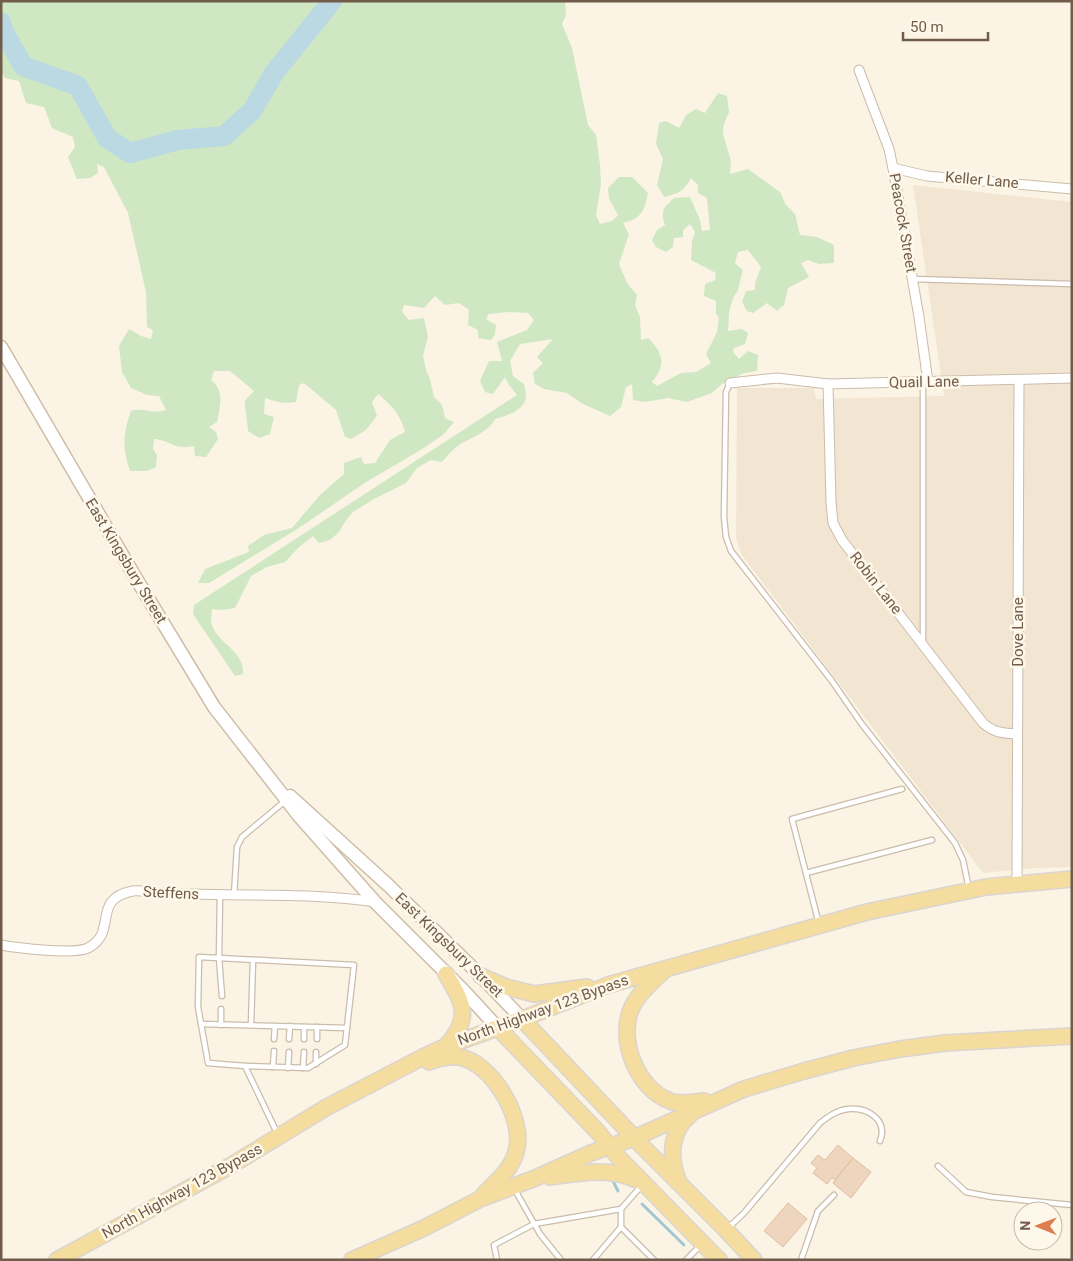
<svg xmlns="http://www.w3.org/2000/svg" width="1073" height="1261" font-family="Roboto,sans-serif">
	<rect width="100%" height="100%" fill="#fbf4e4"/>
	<!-- residential -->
	<path fill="#f2e6d3" d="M 913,185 L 1072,202 L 1072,867 L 1034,868 L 983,873 L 741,554 L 736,538 L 737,388 L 814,388 L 816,399 L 944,396 Z"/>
	<!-- green -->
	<path fill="#cfe7c3" d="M 1,1 L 565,1 L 566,15 L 562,24 L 572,48 L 588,125 L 596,135 L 600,165 L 601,184 L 596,215 L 600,224 L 612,221 L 618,215 L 609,199 L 608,188 L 619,177 L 632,177 L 648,193 C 644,212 642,218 623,223 L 629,234 L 619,264 L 627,283 L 637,295 L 635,305 L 640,317 L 641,340 L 648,338 C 663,353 667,364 652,382 L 657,386 L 681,373 L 696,372 L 711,363 L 706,354 L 717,332 L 719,317 L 716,314 L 716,301 L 704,296 L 705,284 L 715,280 L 716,273 L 691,260 L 692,241 L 695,232 L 690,224 L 683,230 L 683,237 L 674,238 L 673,247 L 666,252 L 656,247 L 652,240 L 657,230 L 665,225 C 660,211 664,207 674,198 L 690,197 L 700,220 L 702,231 L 710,230 L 707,198 L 698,193 L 698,185 L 691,178 C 683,192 680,193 664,197 L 657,185 L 663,159 L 656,144 L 659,123 L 666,121 L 679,128 L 686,115 L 696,109 L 705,113 L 718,93 L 727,96 L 729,112 L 724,124 L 723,134 L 731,161 L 730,174 L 748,169 L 780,192 L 786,205 L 795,214 L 800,235 L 817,237 L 834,245 L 834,263 L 819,264 L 808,260 L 801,263 L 809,277 L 788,288 L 784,305 L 777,311 L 767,303 L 753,313 L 747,311 L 742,302 L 746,291 L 755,290 L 755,283 L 761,267 L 748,250 L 738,252 L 735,263 L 743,270 L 738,290 L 733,298 L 729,313 L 728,331 L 742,329 L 748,333 L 745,344 L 734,348 L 733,352 L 739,359 L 748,351 L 758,355 L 757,371 L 744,373 L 722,384 L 712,393 L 687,402 L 668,398 L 645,402 L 633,400 L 632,384 L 626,387 L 621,407 L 610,416 L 583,404 L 567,393 L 544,389 L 535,384 L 533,373 L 543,363 L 537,357 L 553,339 L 520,344 L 510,361 L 513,376 L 524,384 C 525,388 526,393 526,396 C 525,411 506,416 495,419 C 491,430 469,439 459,445 C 453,449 447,456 442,462 L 431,460 L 417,468 L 406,483 L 374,499 L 353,512 L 344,523 L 339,532 L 330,540 L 319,543 L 313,536 L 299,547 L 285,562 L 267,567 L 251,576 L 235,608 L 221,610 L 212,609 C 212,613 210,621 212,625 C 218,644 244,650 243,674 L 235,676 L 193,614 L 194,605 L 517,395 L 509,385 L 505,377 L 493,394 L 485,392 L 480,381 L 489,361 L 502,361 L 497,342 L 527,330 L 534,320 L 528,313 L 509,312 L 489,314 L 486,319 L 496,325 L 495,334 L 491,340 L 478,338 L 478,330 L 468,325 L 469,310 L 459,303 L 445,305 L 435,296 L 424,308 L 404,305 L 402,312 L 409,320 L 424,318 L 428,337 L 423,355 L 426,370 L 430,379 L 434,397 L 442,405 L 445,418 L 454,422 L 443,435 L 419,451 L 366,482 L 302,526 L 209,583 L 198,583 L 205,569 L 249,552 L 248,546 L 264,535 L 292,528 L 320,495 L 344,474 L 344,463 L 361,457 L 364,464 L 375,463 L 390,440 L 405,432 C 401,416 391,404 378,394 L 372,402 L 377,416 L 366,430 L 351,439 L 345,437 L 336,410 L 304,383 L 299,385 L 296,402 C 284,404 276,402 265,398 L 264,414 L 274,417 L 270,434 L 259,438 L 248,431 C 248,424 244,405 245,401 C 247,398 251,394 254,391 L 230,371 L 214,371 L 211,380 C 225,390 220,407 217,422 L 209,427 L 216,432 L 218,439 L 206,457 L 195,456 L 194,446 C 172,450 173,441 154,439 L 153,449 L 157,455 L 156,467 L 147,471 L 130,471 C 122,448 123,434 131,411 C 144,407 152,415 166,410 L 159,396 L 147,395 L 131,388 L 122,372 L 119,346 L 129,329 L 141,336 L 151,339 L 153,330 L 147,327 L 146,292 L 128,213 L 104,167 L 97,164 L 98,173 L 90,178 L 77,179 L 68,157 L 75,147 L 73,137 L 52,128 L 44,107 L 26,103 L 19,81 L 5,78 L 1,72 Z"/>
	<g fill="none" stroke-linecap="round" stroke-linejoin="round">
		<!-- stream -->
		<g stroke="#a1c7d4" stroke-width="3">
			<path d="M 612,1179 L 618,1191"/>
			<path d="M 642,1204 L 684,1245"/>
		</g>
		<!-- river -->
		<path stroke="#bad9e3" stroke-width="20" d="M 1,22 L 3,30 L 23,66 L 78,86 L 107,138 L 130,153 L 178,140 L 224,136 L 252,111 L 274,73 L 332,1"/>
	</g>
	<!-- building -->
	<g fill="#eed5bd" stroke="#e0be9f">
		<path d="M 838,1145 L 853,1158 L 835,1180 L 832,1178 L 827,1184 L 813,1173 L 817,1168 L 811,1163 L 818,1155 L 825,1160 Z"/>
		<path d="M 853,1158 L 871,1172 L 851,1198 L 833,1183 Z"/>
		<path d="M 788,1203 L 807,1219 L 783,1247 L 764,1231 Z"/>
	</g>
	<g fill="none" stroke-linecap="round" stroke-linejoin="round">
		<defs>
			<g id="lane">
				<path d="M 913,279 L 1072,284"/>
				<path d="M 923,382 L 923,643"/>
				<path d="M 730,383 L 726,392 L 724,517 L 726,537 L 731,551 L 832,681 L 861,723 L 955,843 L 963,860 L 969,889"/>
				<path d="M 806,873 L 932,840"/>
				<path d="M 220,895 L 219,958 L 199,957 L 198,1007 L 208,1063 L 245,1066 L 278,1135"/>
				<path d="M 234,895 L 237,847 L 242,837 L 285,801"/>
				<path d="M 819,924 L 792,819 L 902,789"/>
				<path d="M 222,996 L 219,958 L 354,965 L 345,1045 L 308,1068 L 245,1066"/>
				<path d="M 201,1024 L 347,1028"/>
				<path d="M 221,1025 L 221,1009"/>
				<path d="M 251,1025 L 253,960"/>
				<path d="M 274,1039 L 275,1026"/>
				<path d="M 289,1039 L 290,1026"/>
				<path d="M 304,1039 L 304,1027"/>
				<path d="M 317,1039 L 317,1027"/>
				<path d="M 316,1064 L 316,1052"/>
				<path d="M 273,1067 L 274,1051"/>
				<path d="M 288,1068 L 289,1052"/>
				<path d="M 303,1068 L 304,1052"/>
				<path d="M 938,1166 L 966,1192 L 992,1197 L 1072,1205"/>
				<path d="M 515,1190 L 540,1234 L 561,1260"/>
				<path d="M 621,1227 L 654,1260"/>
				<path d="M 727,1229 L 744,1213 L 820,1123 C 829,1116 837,1110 848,1109 C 868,1107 888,1120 880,1141"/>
				<path d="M 497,1260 L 494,1245 L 534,1224 L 621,1209 L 643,1184"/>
				<path d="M 593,1260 L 621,1227 L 621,1209"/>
				<path d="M 686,1260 L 700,1246"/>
				<path d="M 801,1260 L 818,1211 L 834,1195"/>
			</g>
			<g id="street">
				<path d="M 859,70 L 889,149 L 893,168 L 919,317 L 928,382"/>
				<path d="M 893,168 L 927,176 L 1072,189"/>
				<path d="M 730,383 L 777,378 L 828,384 L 1072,378"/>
				<path d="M 828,384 L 831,502 L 833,523 L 842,540 L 983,723 C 994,733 1003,733 1017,734"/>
				<path d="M 1017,883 L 1019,380"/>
				<path d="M 1,945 C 18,948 74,955 88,948 C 119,932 90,899 133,891 C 142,890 153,893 163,893 C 174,894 186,894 197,894 C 255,896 317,893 375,902"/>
			</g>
			<g id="secondary">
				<path d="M 1,347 L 137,580 L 214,707 L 299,816 L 375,902 L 464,991 L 498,1028"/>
				<path d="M 290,796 L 388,885 L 481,976 L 522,1019"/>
			</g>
			<g id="primary">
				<path d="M 665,970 C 652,981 640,992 632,1007 C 617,1039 637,1089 670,1101 C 680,1105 693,1102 704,1101"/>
				<path d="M 446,974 C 463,1003 472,1017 447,1045"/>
				<path d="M 481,976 L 506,987 L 534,994 L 587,987"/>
				<path d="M 522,1019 L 643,1147 L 726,1230 L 754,1260"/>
				<path d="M 498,1028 L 598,1132 L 618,1157 L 719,1260"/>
				<path d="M 429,1062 C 439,1058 448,1056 459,1057 C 492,1062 526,1120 516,1152 C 511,1170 497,1181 484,1194"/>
				<path d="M 550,1177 C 580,1173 608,1167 637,1180"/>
				<path d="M 678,1180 C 669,1158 670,1131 690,1115"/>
				<path d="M 57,1260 L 230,1166 L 327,1107 L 425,1056 L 447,1046 L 522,1019 L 608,985 L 867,912 L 986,887 L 1072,879"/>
				<path d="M 352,1260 L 424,1228 L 480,1199 L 533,1179 L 591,1153 L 634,1138 L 744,1089 L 804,1071 L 853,1058 L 900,1049 L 945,1043 L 1072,1036"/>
			</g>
		</defs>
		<!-- lane casing -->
		<use href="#lane" stroke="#cbbcab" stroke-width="7"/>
		<!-- street casing -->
		<use href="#street" stroke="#cbbcab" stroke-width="11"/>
		<!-- secondary casing -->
		<use href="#secondary" stroke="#cebda9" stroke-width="15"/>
		<!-- primary casing -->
		<use href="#primary" stroke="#dad5d0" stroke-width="18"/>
		<!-- lane -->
		<use href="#lane" stroke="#fff" stroke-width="4.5"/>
		<!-- street -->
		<use href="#street" stroke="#fff" stroke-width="9"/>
		<!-- secondary -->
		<use href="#secondary" stroke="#fff" stroke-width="12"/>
		<!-- primary -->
		<use href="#primary" stroke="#f5dda0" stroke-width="15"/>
	</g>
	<g text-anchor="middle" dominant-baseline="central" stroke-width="5" stroke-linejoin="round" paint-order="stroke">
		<!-- street labels -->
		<g font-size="15" fill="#715c4b" stroke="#fef8ea">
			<text transform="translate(982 180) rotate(5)">Keller Lane</text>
			<text transform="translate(903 223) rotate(80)">Peacock Street</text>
			<text transform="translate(924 382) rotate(-1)">Quail Lane</text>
			<text transform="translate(126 561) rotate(59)">East Kingsbury Street</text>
			<text transform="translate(876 583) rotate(52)">Robin Lane</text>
			<text transform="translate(1018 632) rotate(-90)">Dove Lane</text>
			<text transform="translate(171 893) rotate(3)">Steffens</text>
			<text transform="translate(449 945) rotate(44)">East Kingsbury Street</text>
			<text transform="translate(543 1010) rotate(-20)">North Highway 123 Bypass</text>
			<text transform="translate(182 1191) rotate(-29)">North Highway 123 Bypass</text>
		</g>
	</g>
	<!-- border -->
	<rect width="1073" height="1261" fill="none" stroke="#715c4b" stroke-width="5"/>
	<!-- north arrow -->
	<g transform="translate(1038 1226) rotate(271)"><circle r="24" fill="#fef8ea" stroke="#c6baaa"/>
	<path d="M0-4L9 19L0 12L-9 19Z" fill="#dd7d50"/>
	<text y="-8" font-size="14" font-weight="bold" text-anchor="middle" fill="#715c4b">N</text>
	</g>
	<!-- scale -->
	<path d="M903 32v8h85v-8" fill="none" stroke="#715c4b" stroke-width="2.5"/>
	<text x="910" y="32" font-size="15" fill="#715c4b" stroke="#fef8ea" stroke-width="4" paint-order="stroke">50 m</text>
</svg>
